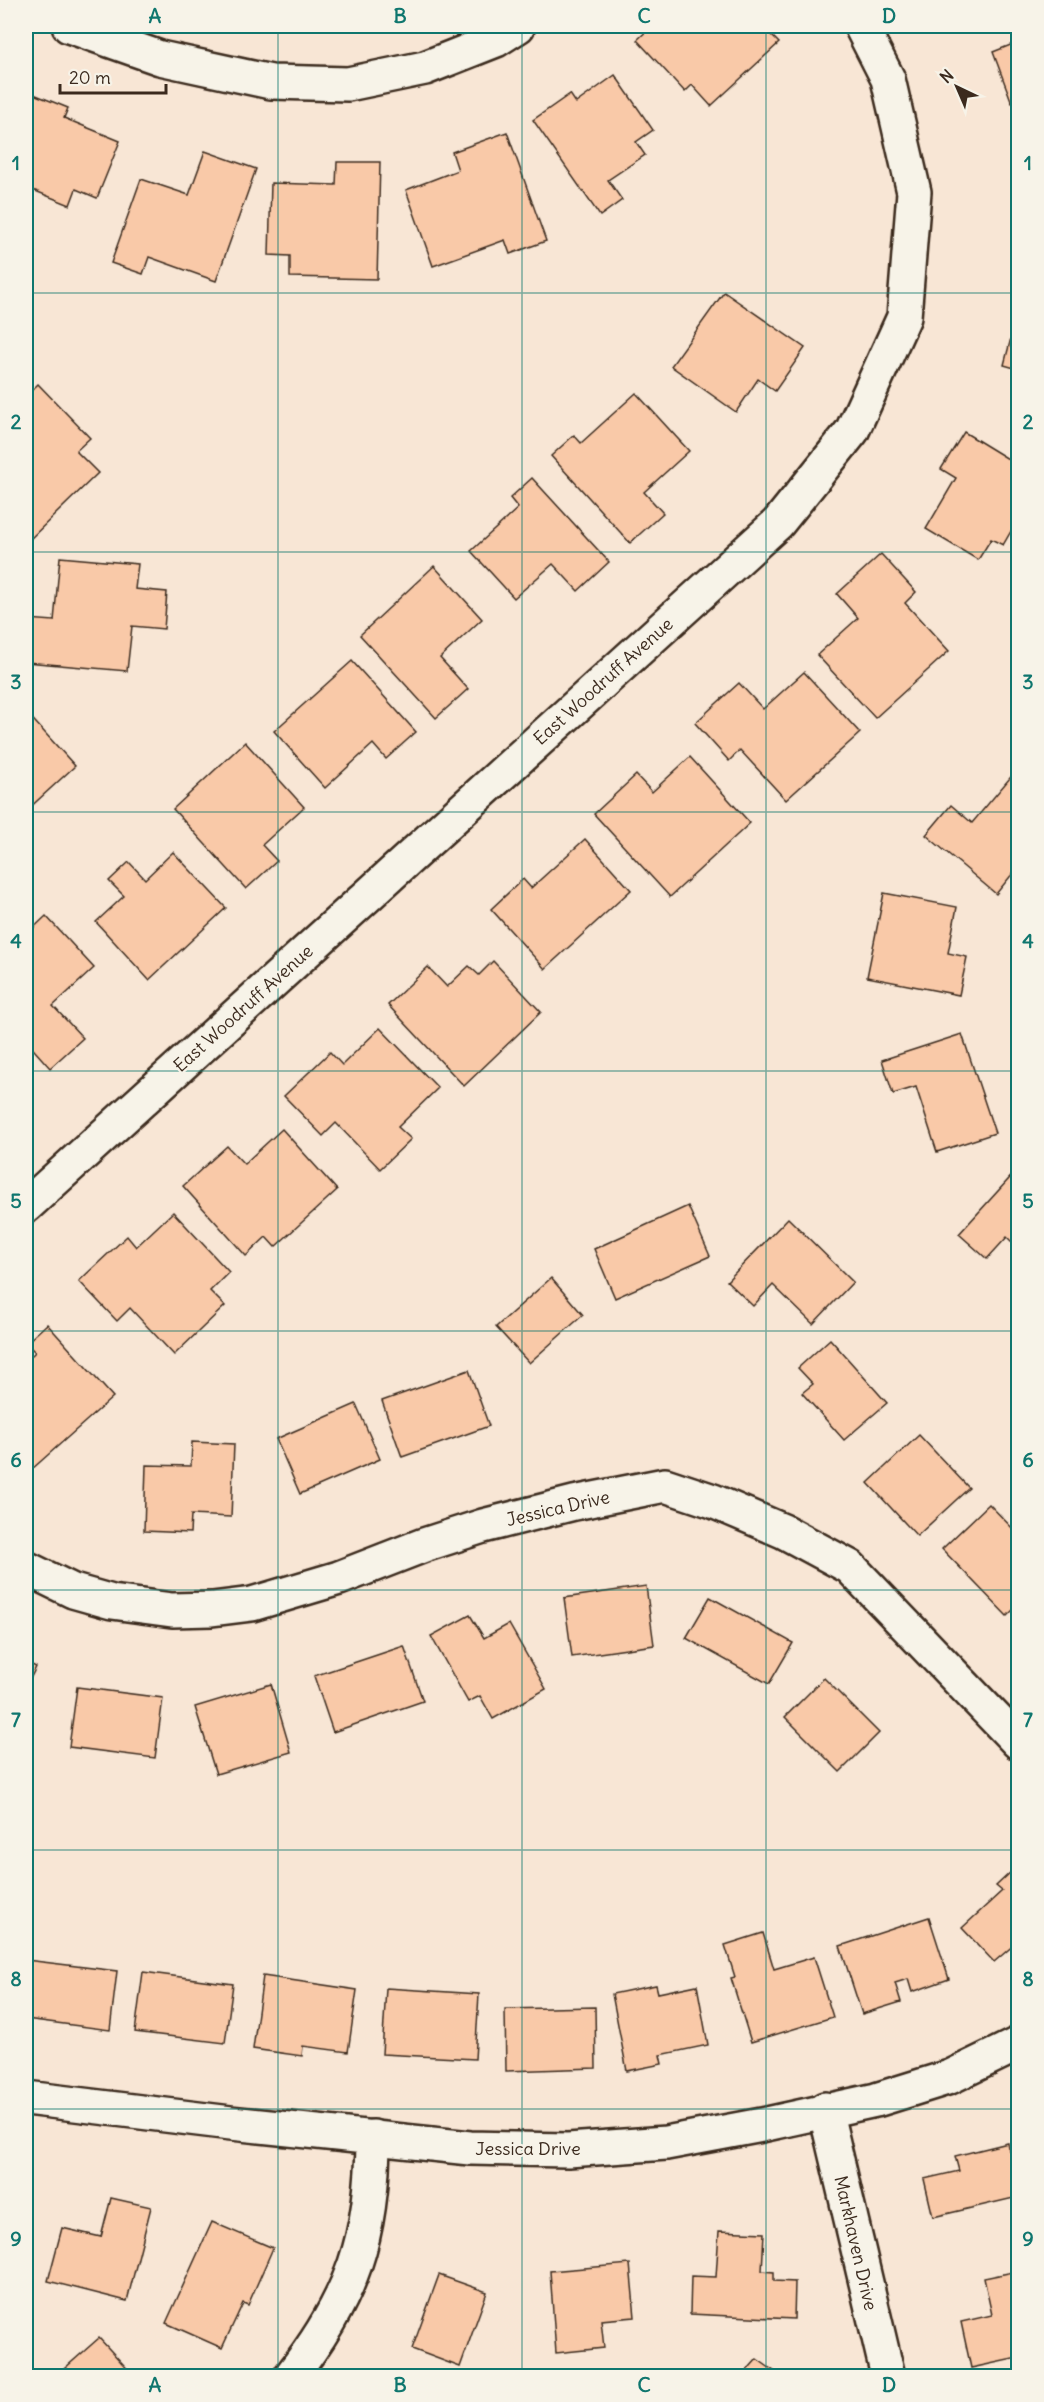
<svg xmlns="http://www.w3.org/2000/svg" width="1044" height="2402" font-family="Delius,sans-serif">
	<rect width="100%" height="100%" fill="#f8e6d5"/>
	<filter id="ink" filterUnits="userSpaceOnUse"><feTurbulence type="fractalNoise" baseFrequency=".0167" numOctaves="2"/><feDisplacementMap in="SourceGraphic" scale="12" xChannelSelector="R" yChannelSelector="G"/><feConvolveMatrix kernelMatrix="1 2 1 2 8 2 1 2 1" color-interpolation-filters="sRGB"/></filter>
	<g filter="url(#ink)">
		<!-- building -->
		<g fill="#f9c9a8" stroke="#3b2a1e" stroke-width="1.5">
			<path d="M 652,26 L 762,26 L 779,43 L 711,106 L 692,85 L 685,92 L 637,40 Z"/>
			<path d="M 1018,42 L 1018,100 L 1012,103 L 993,52 Z"/>
			<path d="M 615,75 L 653,130 L 636,142 L 645,155 L 608,180 L 622,200 L 600,216 L 533,120 L 570,94 L 576,103 Z"/>
			<path d="M 31,93 L 68,108 L 64,118 L 120,141 L 97,198 L 76,189 L 70,205 L 28,188 L 26,194 L 26,107 Z"/>
			<path d="M 507,132 L 546,241 L 510,254 L 505,240 L 433,266 L 406,190 L 458,170 L 452,152 Z"/>
			<path d="M 205,151 L 256,169 L 216,281 L 149,257 L 143,274 L 111,263 L 141,179 L 189,195 Z"/>
			<path d="M 337,162 L 380,162 L 377,279 L 290,277 L 290,256 L 269,255 L 271,183 L 336,185 Z"/>
			<path d="M 724,292 L 805,348 L 775,391 L 758,379 L 736,412 L 671,366 Z"/>
			<path d="M 1018,311 L 1018,369 L 1004,365 Z"/>
			<path d="M 38,384 L 90,438 L 76,451 L 98,473 L 26,543 L 26,396 Z"/>
			<path d="M 636,393 L 689,451 L 644,492 L 663,513 L 630,543 L 551,456 L 574,435 L 581,443 Z"/>
			<path d="M 964,432 L 1018,465 L 1018,519 L 1003,545 L 991,539 L 978,560 L 926,529 L 956,478 L 941,469 Z"/>
			<path d="M 532,478 L 609,562 L 578,591 L 553,564 L 514,598 L 471,551 L 518,508 L 510,498 Z"/>
			<path d="M 881,554 L 916,592 L 905,603 L 949,651 L 875,718 L 817,655 L 858,618 L 837,594 Z"/>
			<path d="M 60,557 L 138,564 L 135,589 L 167,592 L 164,629 L 132,626 L 127,671 L 26,662 L 28,619 L 54,621 Z"/>
			<path d="M 434,566 L 482,619 L 440,658 L 468,689 L 436,718 L 360,635 Z"/>
			<path d="M 352,661 L 416,732 L 386,759 L 373,744 L 325,788 L 274,731 Z"/>
			<path d="M 804,672 L 860,733 L 786,800 L 740,750 L 729,761 L 695,723 L 739,683 L 763,709 Z"/>
			<path d="M 26,712 L 75,766 L 26,811 Z"/>
			<path d="M 245,742 L 304,807 L 262,845 L 277,861 L 246,889 L 173,809 Z"/>
			<path d="M 690,757 L 750,823 L 670,897 L 594,814 L 636,775 L 652,792 Z"/>
			<path d="M 1015,772 L 1018,775 L 1018,867 L 996,894 L 926,835 L 951,805 L 972,823 Z"/>
			<path d="M 585,839 L 631,890 L 545,969 L 491,909 L 523,879 L 531,888 Z"/>
			<path d="M 173,852 L 226,908 L 149,980 L 96,922 L 124,896 L 109,881 L 129,862 L 145,879 Z"/>
			<path d="M 884,893 L 957,907 L 948,953 L 967,957 L 959,995 L 867,977 Z"/>
			<path d="M 46,916 L 94,968 L 53,1006 L 83,1038 L 50,1068 L 26,1041 L 26,935 Z"/>
			<path d="M 493,961 L 541,1012 L 464,1086 L 388,1005 L 428,967 L 447,987 L 469,966 L 479,975 Z"/>
			<path d="M 380,1028 L 438,1088 L 398,1127 L 411,1139 L 380,1169 L 336,1123 L 323,1136 L 284,1096 L 330,1052 L 342,1065 Z"/>
			<path d="M 962,1034 L 995,1133 L 937,1152 L 916,1087 L 893,1094 L 882,1060 Z"/>
			<path d="M 282,1129 L 337,1190 L 275,1247 L 266,1237 L 246,1256 L 183,1186 L 227,1146 L 244,1164 Z"/>
			<path d="M 1018,1169 L 1018,1248 L 1007,1237 L 987,1259 L 959,1234 Z"/>
			<path d="M 688,1206 L 710,1256 L 615,1298 L 594,1249 Z"/>
			<path d="M 173,1212 L 229,1272 L 210,1291 L 225,1306 L 174,1355 L 130,1308 L 117,1321 L 79,1281 L 127,1236 L 136,1247 Z"/>
			<path d="M 788,1218 L 853,1282 L 813,1324 L 773,1285 L 753,1306 L 727,1281 Z"/>
			<path d="M 551,1278 L 583,1315 L 529,1363 L 496,1327 Z"/>
			<path d="M 47,1324 L 113,1397 L 31,1470 L 26,1464 L 26,1361 L 35,1352 L 26,1343 Z"/>
			<path d="M 830,1339 L 887,1403 L 844,1440 L 802,1393 L 813,1384 L 798,1368 Z"/>
			<path d="M 469,1370 L 489,1426 L 402,1457 L 382,1401 Z"/>
			<path d="M 356,1404 L 380,1459 L 300,1494 L 276,1439 Z"/>
			<path d="M 919,1435 L 969,1488 L 917,1536 L 868,1483 Z"/>
			<path d="M 192,1442 L 234,1444 L 231,1517 L 191,1515 L 190,1533 L 144,1531 L 146,1465 L 191,1466 Z"/>
			<path d="M 989,1504 L 1018,1534 L 1018,1605 L 1007,1616 L 942,1549 Z"/>
			<path d="M 646,1586 L 654,1645 L 572,1657 L 564,1598 Z"/>
			<path d="M 710,1597 L 793,1643 L 769,1684 L 686,1638 Z"/>
			<path d="M 470,1615 L 484,1638 L 509,1624 L 546,1689 L 493,1719 L 480,1696 L 468,1702 L 431,1636 Z"/>
			<path d="M 404,1646 L 423,1701 L 333,1732 L 314,1676 Z"/>
			<path d="M 26,1662 L 36,1667 L 26,1687 Z"/>
			<path d="M 824,1678 L 879,1733 L 840,1772 L 785,1717 Z"/>
			<path d="M 271,1684 L 291,1752 L 216,1774 L 195,1707 Z"/>
			<path d="M 77,1687 L 163,1698 L 155,1758 L 69,1747 Z"/>
			<path d="M 1013,1870 L 1018,1876 L 1018,1947 L 1015,1944 L 994,1962 L 962,1928 L 1002,1891 L 996,1886 Z"/>
			<path d="M 929,1917 L 949,1979 L 912,1992 L 908,1979 L 895,1983 L 901,2002 L 862,2014 L 840,1946 Z"/>
			<path d="M 763,1933 L 774,1969 L 814,1957 L 833,2017 L 751,2042 L 731,1978 L 735,1977 L 725,1945 Z"/>
			<path d="M 26,1960 L 117,1971 L 110,2030 L 26,2019 Z"/>
			<path d="M 143,1972 L 233,1984 L 225,2043 L 135,2032 Z"/>
			<path d="M 263,1976 L 357,1990 L 348,2052 L 303,2046 L 302,2056 L 253,2049 Z"/>
			<path d="M 656,1985 L 658,1993 L 697,1985 L 708,2045 L 660,2055 L 662,2064 L 627,2071 L 612,1994 Z"/>
			<path d="M 386,1988 L 479,1994 L 475,2059 L 382,2054 Z"/>
			<path d="M 595,2007 L 596,2068 L 506,2071 L 505,2009 Z"/>
			<path d="M 1008,2143 L 1018,2197 L 933,2217 L 924,2179 L 959,2171 L 955,2156 Z"/>
			<path d="M 111,2198 L 151,2207 L 127,2301 L 48,2281 L 62,2228 L 101,2237 Z"/>
			<path d="M 212,2222 L 273,2248 L 248,2305 L 243,2303 L 222,2348 L 166,2323 Z"/>
			<path d="M 719,2231 L 764,2233 L 762,2271 L 774,2272 L 774,2281 L 795,2282 L 794,2319 L 690,2314 L 691,2276 L 716,2277 Z"/>
			<path d="M 630,2264 L 635,2317 L 601,2320 L 604,2348 L 556,2353 L 550,2271 Z"/>
			<path d="M 1018,2271 L 1018,2358 L 971,2368 L 961,2322 L 992,2315 L 984,2278 Z"/>
			<path d="M 439,2275 L 487,2292 L 460,2367 L 412,2349 Z"/>
			<path d="M 99,2338 L 134,2376 L 56,2376 Z"/>
			<path d="M 757,2359 L 781,2376 L 742,2376 Z"/>
		</g>
		<g fill="none" stroke-linecap="round" stroke-linejoin="round">
			<defs>
				<g id="street">
					<path d="M 69,26 L 160,58 L 271,82 L 348,84 L 425,68 L 496,40 L 518,26"/>
					<path d="M 26,1206 L 778,523 L 852,431 L 904,317 L 914,192 L 888,79 L 861,26"/>
					<path d="M 26,1568 L 73,1591 L 112,1602 L 172,1610 L 212,1609 L 252,1604 L 339,1578 L 424,1545 L 483,1526 L 574,1503 L 665,1485 L 713,1501 L 783,1531 L 850,1567 L 1018,1742"/>
					<path d="M 26,2098 L 231,2123 L 470,2148 L 568,2150 L 666,2143 L 762,2125 L 876,2100 L 950,2077 L 1018,2044"/>
					<path d="M 825,2109 L 888,2376"/>
					<path d="M 291,2376 C 352,2298 373,2236 373,2137"/>
				</g>
			</defs>
			<!-- street casing -->
			<use href="#street" stroke="#3b2a1e" stroke-width="38"/>
			<!-- street -->
			<use href="#street" stroke="#f7f3e8" stroke-width="33"/>
		</g>
	</g>
	<!-- grid -->
	<path fill="none" stroke="#0f766e" stroke-width="1.5" stroke-opacity="0.55" d="M 278,26 L 278,2376M 522,26 L 522,2376M 766,26 L 766,2376M 26,293 L 1018,293M 26,552 L 1018,552M 26,812 L 1018,812M 26,1071 L 1018,1071M 26,1331 L 1018,1331M 26,1590 L 1018,1590M 26,1850 L 1018,1850M 26,2109 L 1018,2109"/>
	<g text-anchor="middle" dominant-baseline="central" stroke-width="4.5" stroke-linejoin="round" paint-order="stroke">
		<!-- street labels -->
		<g font-size="18" fill="#3b2a1e" stroke="#f7f3e8">
			<text transform="translate(603 681) rotate(-42)">East Woodruff Avenue</text>
			<text transform="translate(243 1008) rotate(-42)">East Woodruff Avenue</text>
			<text transform="translate(558 1508) rotate(-13)">Jessica Drive</text>
			<text x="528" y="2148">Jessica Drive</text>
			<text transform="translate(856 2243) rotate(77)">Markhaven Drive</text>
		</g>
	</g>
	<!-- margin -->
	<rect width="1044" height="2402" fill="none" stroke="#f7f3e8" stroke-width="66"/>
	<!-- north arrow -->
	<g transform="translate(957 87) rotate(316)" stroke="#f7f3e8" stroke-width="4.5" paint-order="stroke">
	<path d="M0-4.5L10 22L0 15L-10 22Z" fill="#3b2a1e"/>
	<text y="-9" font-size="16" font-weight="bold" text-anchor="middle" fill="#3b2a1e">N</text>
	</g>
	<!-- scale -->
	<path d="M60 84v9h106v-9" fill="none" stroke="#3b2a1e" stroke-width="3"/>
	<text x="69" y="84" font-size="18" fill="#3b2a1e" stroke="#f7f3e8" stroke-width="4.5" paint-order="stroke">20 m</text>
	<rect x="33" y="33" width="978" height="2336" fill="none" stroke="#0f766e" stroke-width="2"/>
	<g font-size="20" text-anchor="middle" font-weight="bold" fill="#0f766e">
		<text x="155" y="23">A</text>
		<text x="400" y="23">B</text>
		<text x="644" y="23">C</text>
		<text x="889" y="23">D</text>
		<text x="16" y="170">1</text>
		<text x="1028" y="170">1</text>
		<text x="16" y="429">2</text>
		<text x="1028" y="429">2</text>
		<text x="16" y="689">3</text>
		<text x="1028" y="689">3</text>
		<text x="16" y="948">4</text>
		<text x="1028" y="948">4</text>
		<text x="16" y="1208">5</text>
		<text x="1028" y="1208">5</text>
		<text x="16" y="1467">6</text>
		<text x="1028" y="1467">6</text>
		<text x="16" y="1727">7</text>
		<text x="1028" y="1727">7</text>
		<text x="16" y="1986">8</text>
		<text x="1028" y="1986">8</text>
		<text x="16" y="2246">9</text>
		<text x="1028" y="2246">9</text>
		<text x="155" y="2392">A</text>
		<text x="400" y="2392">B</text>
		<text x="644" y="2392">C</text>
		<text x="889" y="2392">D</text>
	</g>
</svg>
